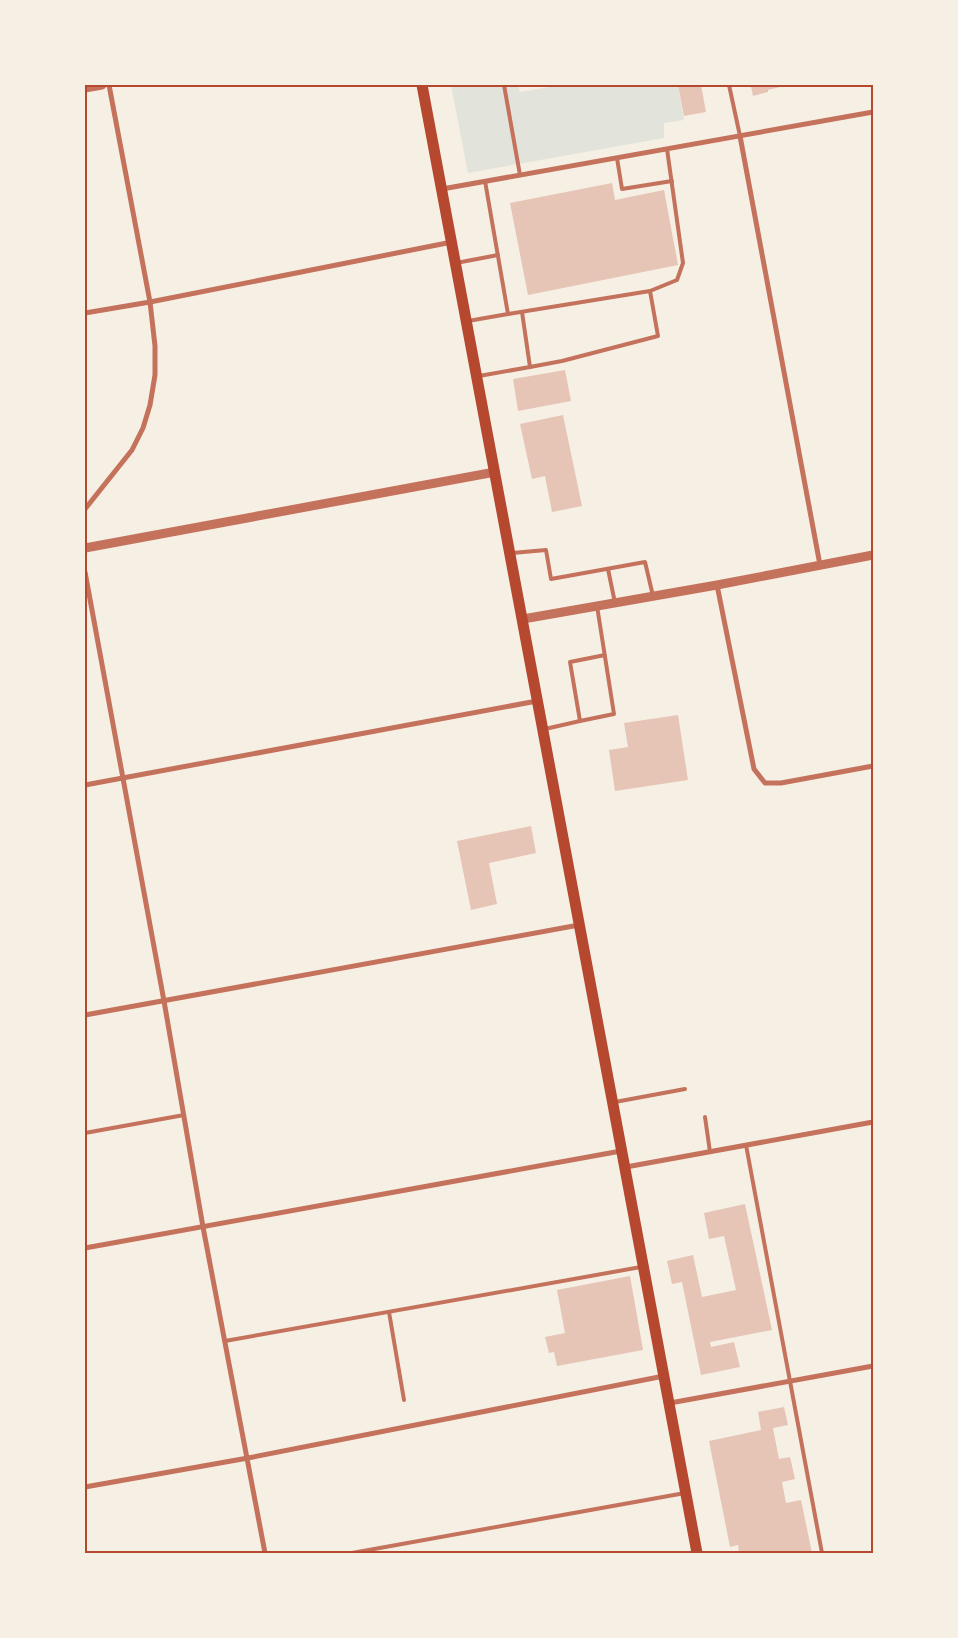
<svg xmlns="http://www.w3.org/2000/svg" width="958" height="1638" font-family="'Work Sans',sans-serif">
	<rect width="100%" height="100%" fill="#f6efe4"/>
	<!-- green -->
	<path fill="#e2e4dc" d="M 451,85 L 518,85 L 520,92 L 561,85 L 678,85 L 684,120 L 664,123 L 664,138 L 468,173 Z"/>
	<!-- building -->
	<g fill="#e6c5b7">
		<path d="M 678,85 L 701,85 L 706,112 L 684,116 Z"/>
		<path d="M 756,85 L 779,85 L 780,87 L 768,90 L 768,92 L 753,96 L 751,86 Z"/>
		<path d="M 612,183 L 615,200 L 664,190 L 678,265 L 528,295 L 510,203 Z"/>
		<path d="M 565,370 L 571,401 L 518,411 L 513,379 Z"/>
		<path d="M 563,415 L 582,506 L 552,512 L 545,476 L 532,479 L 520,424 Z"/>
		<path d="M 678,715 L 688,780 L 615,791 L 609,750 L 628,747 L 624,723 Z"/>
		<path d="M 531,826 L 536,853 L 489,863 L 497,904 L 471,910 L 457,841 Z"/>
		<path d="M 745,1204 L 772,1330 L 710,1342 L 711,1347 L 734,1342 L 740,1367 L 701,1375 L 682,1282 L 672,1284 L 667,1261 L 693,1255 L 702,1297 L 736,1290 L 724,1236 L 709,1239 L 704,1213 Z"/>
		<path d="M 630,1276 L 643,1350 L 557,1366 L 554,1352 L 549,1353 L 545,1337 L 565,1333 L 557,1290 Z"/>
		<path d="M 784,1407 L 788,1425 L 773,1428 L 779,1459 L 790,1457 L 795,1479 L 782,1482 L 786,1503 L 801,1500 L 812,1553 L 739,1553 L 738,1545 L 730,1547 L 709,1441 L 761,1430 L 758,1412 Z"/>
	</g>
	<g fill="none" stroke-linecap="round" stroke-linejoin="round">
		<!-- service -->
		<g stroke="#c5725c" stroke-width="4">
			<path d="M 504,85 L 520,175"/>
			<path d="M 729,85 L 740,136"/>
			<path d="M 617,158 L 622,189 L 672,181"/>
			<path d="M 485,181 L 508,314 L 650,291 L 658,336 L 562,361 L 530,367"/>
			<path d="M 456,263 L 498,255"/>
			<path d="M 650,291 L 677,280 L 683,263 L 667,149"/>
			<path d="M 468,321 L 508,314"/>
			<path d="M 479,376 L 530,367 L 522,312"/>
			<path d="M 512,553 L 546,550 L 551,579 L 645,562 L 653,596"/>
			<path d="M 608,569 L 615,603"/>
			<path d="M 597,606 L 614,714 L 580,721 L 570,662 L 605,655"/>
			<path d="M 545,729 L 580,721"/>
			<path d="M 615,1102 L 685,1089"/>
			<path d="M 705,1117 L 710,1152"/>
			<path d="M 85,1133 L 184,1115"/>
			<path d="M 746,1145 L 822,1553"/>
			<path d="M 389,1312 L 404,1400"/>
			<path d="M 225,1341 L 641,1267"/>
			<path d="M 352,1553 L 685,1493"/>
		</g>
		<!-- minor -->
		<g stroke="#c5725c" stroke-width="5">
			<path d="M 740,136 L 820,565"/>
			<path d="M 442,189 L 873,112"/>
			<path d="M 85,313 L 150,302 L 452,242"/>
			<path d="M 85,509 L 132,450 L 143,428 L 150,405 L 155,375 L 155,346 L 150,302 L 109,85"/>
			<path d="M 85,572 L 164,1001 L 203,1227 L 265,1553"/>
			<path d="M 717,585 L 754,769 L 765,783 L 781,783 L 873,766"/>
			<path d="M 85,785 L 537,701"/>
			<path d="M 85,1015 L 579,925"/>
			<path d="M 626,1167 L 873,1122"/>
			<path d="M 85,1248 L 621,1151"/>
			<path d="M 670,1403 L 873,1366"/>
			<path d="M 85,1487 L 248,1458 L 664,1376"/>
		</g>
		<!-- tertiary -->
		<g stroke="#c5725c" stroke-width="9">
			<path d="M 85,88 L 102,85"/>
			<path d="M 85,548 L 495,472"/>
			<path d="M 523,619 L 717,585 L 873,555"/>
		</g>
		<!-- primary -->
		<path stroke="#b5482f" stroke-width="11" d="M 422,85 L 697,1553"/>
	</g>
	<!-- border -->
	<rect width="958" height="1638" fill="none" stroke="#f6efe4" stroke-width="172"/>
	<rect x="86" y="86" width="786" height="1466" fill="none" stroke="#b5482f" stroke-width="2"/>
</svg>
